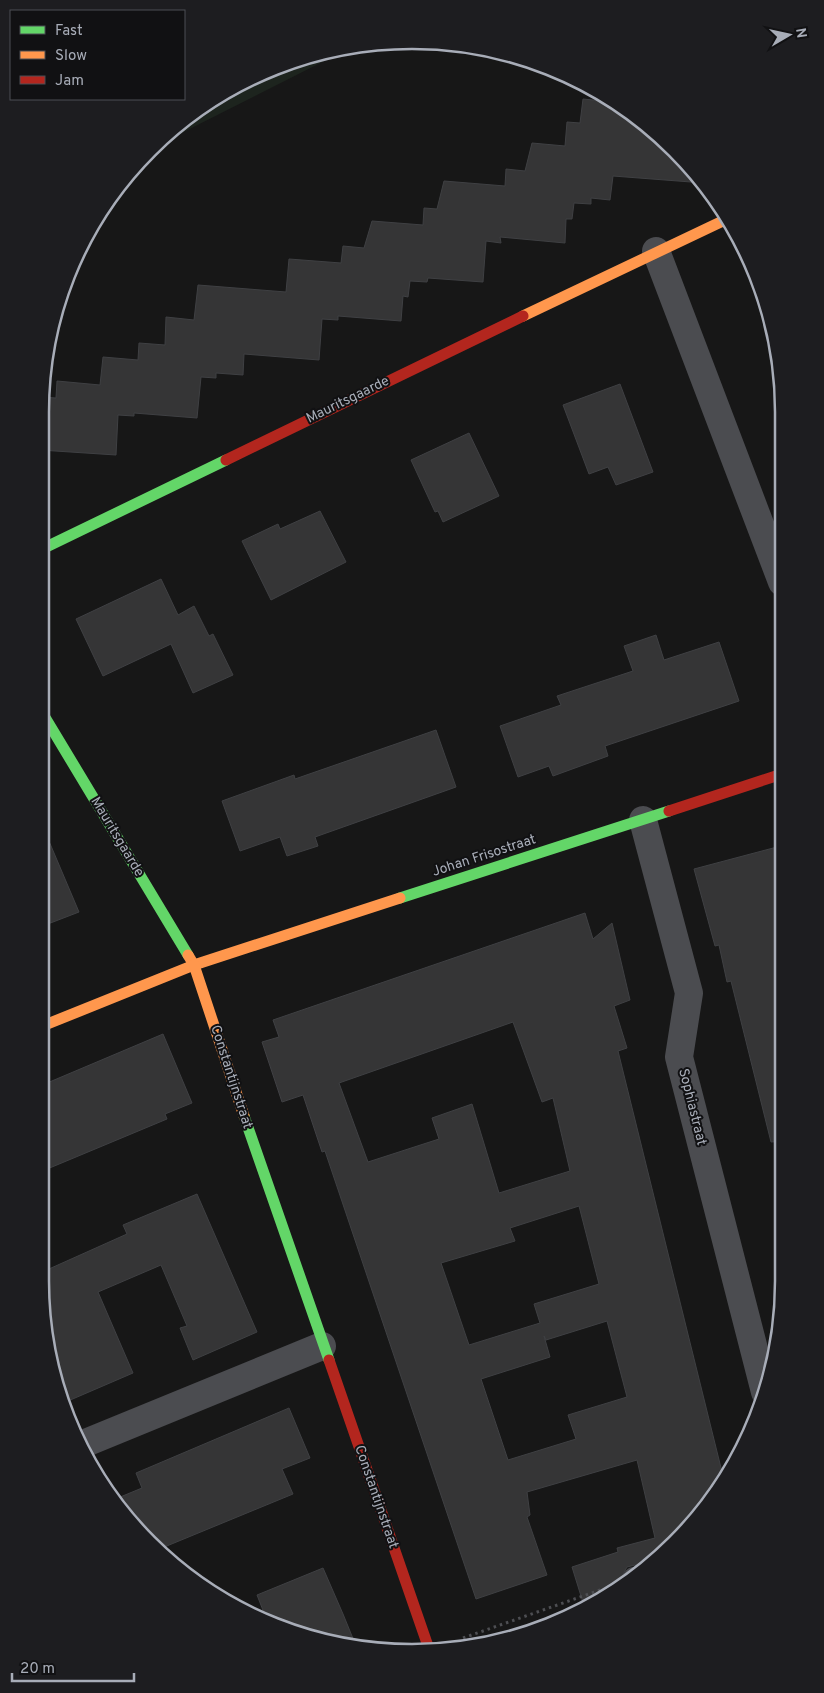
<svg xmlns="http://www.w3.org/2000/svg" width="824" height="1693" font-family="Overpass,sans-serif">
	<rect width="100%" height="100%" fill="#171717"/>
	<!-- green -->
	<path fill="#1d241e" d="M 354,46 L 148,150 C 199,100 282,53 354,46 Z"/>
	<!-- building -->
	<g fill="#353536" stroke="#3f4043" fill-rule="evenodd">
		<path d="M 583,99 L 613,102 L 639,117 L 704,183 L 613,176 L 610,200 L 591,198 L 591,204 L 574,203 L 572,219 L 566,219 L 565,243 L 500,237 L 501,243 L 486,241 L 483,282 L 428,278 L 427,282 L 410,281 L 408,297 L 403,296 L 401,321 L 338,316 L 338,320 L 322,319 L 319,360 L 244,354 L 243,375 L 216,373 L 216,378 L 201,377 L 197,418 L 134,413 L 134,416 L 118,415 L 116,455 L 40,450 L 41,397 L 56,398 L 57,381 L 100,385 L 103,357 L 138,360 L 139,343 L 165,345 L 166,317 L 194,320 L 198,285 L 286,292 L 289,259 L 341,263 L 343,246 L 364,248 L 372,221 L 423,225 L 424,208 L 437,209 L 444,181 L 505,186 L 506,169 L 525,171 L 532,143 L 565,146 L 567,122 L 580,123 Z"/>
		<path d="M 620,384 L 653,472 L 616,485 L 608,467 L 589,474 L 563,405 Z"/>
		<path d="M 469,433 L 499,496 L 443,522 L 438,511 L 435,512 L 411,460 Z"/>
		<path d="M 320,511 L 346,562 L 271,600 L 242,541 L 278,524 L 280,529 Z"/>
		<path d="M 161,579 L 178,615 L 194,606 L 209,636 L 213,634 L 233,675 L 193,693 L 171,644 L 103,676 L 76,619 Z"/>
		<path d="M 656,635 L 664,660 L 719,642 L 739,701 L 605,746 L 608,756 L 553,776 L 549,766 L 518,777 L 500,726 L 561,705 L 557,696 L 633,671 L 624,646 Z"/>
		<path d="M 436,730 L 456,787 L 315,837 L 318,846 L 287,856 L 280,837 L 240,851 L 222,801 L 294,775 L 295,779 Z"/>
		<path d="M 40,820 L 79,912 L 40,927 Z"/>
		<path d="M 777,847 L 783,866 L 784,1141 L 771,1142 L 731,981 L 727,982 L 719,945 L 715,946 L 694,869 Z"/>
		<path d="M 585,913 L 593,939 L 612,923 L 630,1000 L 614,1006 L 627,1048 L 618,1051 L 723,1476 L 691,1526 L 645,1570 L 635,1565 L 627,1567 L 621,1578 L 623,1585 L 585,1609 L 572,1567 L 618,1552 L 617,1548 L 655,1538 L 637,1460 L 527,1492 L 530,1515 L 527,1517 L 547,1575 L 476,1599 L 325,1151 L 322,1152 L 303,1095 L 282,1102 L 262,1042 L 279,1037 L 273,1020 ZM 513,1022 L 542,1102 L 553,1098 L 570,1171 L 499,1193 L 472,1104 L 432,1118 L 439,1139 L 368,1162 L 339,1083 ZM 579,1206 L 599,1284 L 534,1304 L 540,1323 L 469,1345 L 441,1263 L 515,1241 L 510,1228 ZM 607,1321 L 627,1397 L 568,1415 L 576,1439 L 508,1460 L 481,1379 L 550,1357 L 544,1336 L 546,1340 Z"/>
		<path d="M 163,1034 L 192,1103 L 165,1114 L 167,1119 L 40,1172 L 40,1086 Z"/>
		<path d="M 197,1194 L 257,1332 L 193,1360 L 180,1328 L 187,1326 L 161,1265 L 98,1292 L 133,1373 L 61,1404 L 40,1273 L 127,1234 L 123,1225 Z"/>
		<path d="M 289,1408 L 310,1458 L 282,1469 L 293,1494 L 157,1550 L 117,1508 L 113,1500 L 142,1488 L 136,1473 Z"/>
		<path d="M 323,1568 L 343,1614 L 356,1646 L 339,1646 L 266,1618 L 257,1595 Z"/>
	</g>
	<g fill="none" stroke-linecap="round" stroke-linejoin="round">
		<!-- path -->
		<path stroke="#4d4e52" stroke-width="3" stroke-dasharray="2.5 4" stroke-linecap="butt" d="M 463,1638 L 603,1589"/>
		<!-- lane -->
		<path stroke="#4b4c50" stroke-width="22" d="M 634,1578 L 635,1578"/>
		<!-- street -->
		<g stroke="#4b4c50" stroke-width="28">
			<path d="M 656,251 L 782,582"/>
			<path d="M 643,820 L 689,993 L 679,1057 L 765,1392"/>
			<path d="M 83,1444 L 322,1346"/>
		</g>
		<!-- fast -->
		<g stroke="#63d668" stroke-width="11">
			<path d="M 40,550 L 226,460"/>
			<path d="M 40,709 L 188,955"/>
			<path d="M 400,898 L 669,811"/>
			<path d="M 244,1116 L 329,1360"/>
		</g>
		<!-- slow -->
		<g stroke="#ff974d" stroke-width="11">
			<path d="M 523,316 L 727,219"/>
			<path d="M 188,955 L 194,965 L 400,898"/>
			<path d="M 40,1027 L 194,965 L 244,1116"/>
		</g>
		<!-- jam -->
		<g stroke="#b3261e" stroke-width="11">
			<path d="M 226,460 L 523,316"/>
			<path d="M 669,811 L 782,774"/>
			<path d="M 329,1360 L 429,1649"/>
		</g>
	</g>
	<g text-anchor="middle" dominant-baseline="central" stroke-width="4" stroke-linejoin="round" paint-order="stroke">
		<!-- street labels -->
		<g font-size="14" fill="#a8adb8" stroke="#111113">
			<text transform="translate(348 400) rotate(-26)">Mauritsgaarde</text>
			<text transform="translate(117 837) rotate(59)">Mauritsgaarde</text>
			<text transform="translate(484 856) rotate(-18)">Johan Frisostraat</text>
			<text transform="translate(231 1077) rotate(72)">Constantijnstraat</text>
			<text transform="translate(692 1107) rotate(76)">Sophiastraat</text>
			<text transform="translate(376 1497) rotate(71)">Constantijnstraat</text>
		</g>
	</g>
	<!-- crop -->
	<path d="M0 0H824V1693H0ZM412 49H412A363 363 0 0 1 775 412V1281A363 363 0 0 1 412 1644H412A363 363 0 0 1 49 1281V412A363 363 0 0 1 412 49Z" fill="#1d1d20" fill-rule="evenodd"/>
	<path fill="none" stroke="#a8adb8" stroke-width="2.5" d="M412 49H412A363 363 0 0 1 775 412V1281A363 363 0 0 1 412 1644H412A363 363 0 0 1 49 1281V412A363 363 0 0 1 412 49Z"/>
	<!-- legend -->
	<rect x="10" y="10" width="175" height="90" fill="#111113" stroke="#4d4f55"/>
	<rect x="20" y="26" width="25" height="8" fill="#63d668" stroke="#4d4f55"/>
	<text x="55" y="35" font-size="15" fill="#a8adb8">Fast</text>
	<rect x="20" y="51" width="25" height="8" fill="#ff974d" stroke="#4d4f55"/>
	<text x="55" y="60" font-size="15" fill="#a8adb8">Slow</text>
	<rect x="20" y="76" width="25" height="8" fill="#b3261e" stroke="#4d4f55"/>
	<text x="55" y="85" font-size="15" fill="#a8adb8">Jam</text>
	<!-- north arrow -->
	<g transform="translate(789 35) rotate(81)" stroke="#111113" stroke-width="4" paint-order="stroke">
	<path d="M0-4L9 19L0 12L-9 19Z" fill="#a8adb8"/>
	<text y="-8" font-size="14" font-weight="bold" text-anchor="middle" fill="#a8adb8">N</text>
	</g>
	<!-- scale -->
	<path d="M12 1673v8h122v-8" fill="none" stroke="#a8adb8" stroke-width="2.5"/>
	<text x="20" y="1673" font-size="15" fill="#a8adb8" stroke="#111113" stroke-width="4" paint-order="stroke">20 m</text>
</svg>
